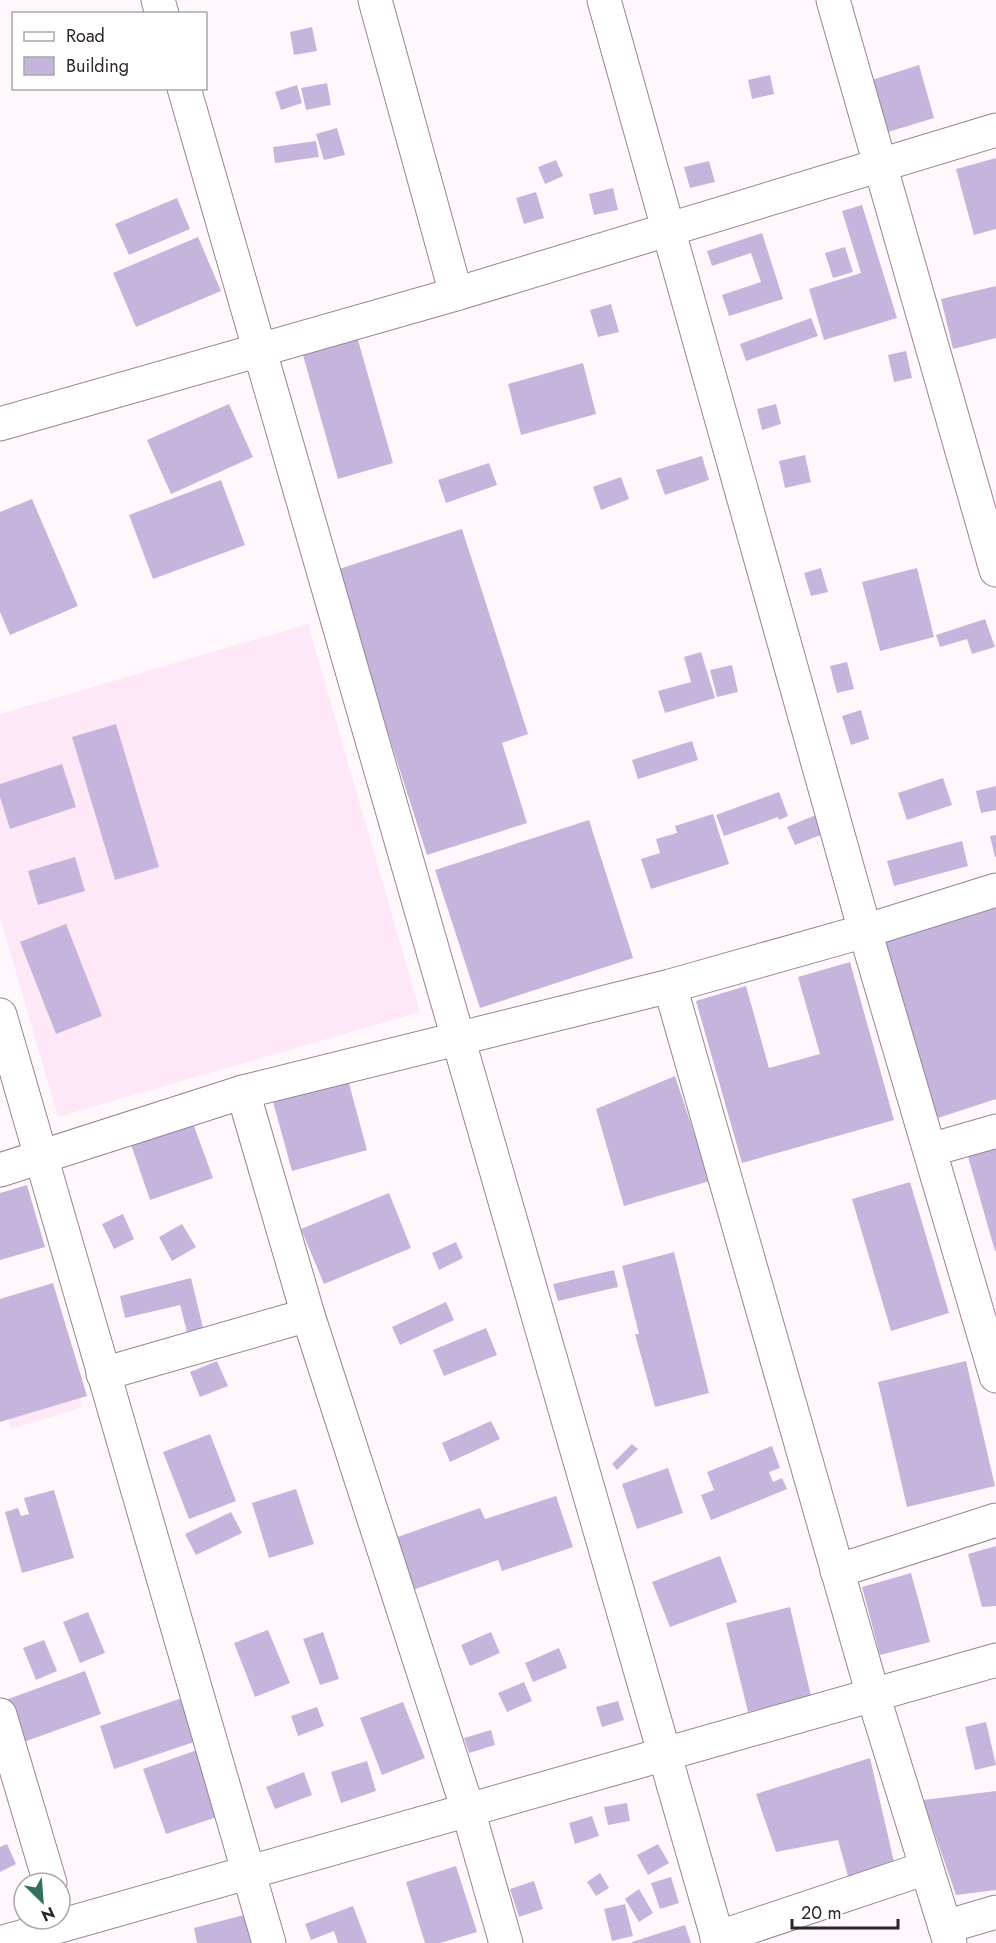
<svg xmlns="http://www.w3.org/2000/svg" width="996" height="1943" font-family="Jost,sans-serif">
	<rect width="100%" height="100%" fill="#fef8fc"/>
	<!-- built -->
	<g fill="#fee8f7">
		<path d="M 308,624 L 420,1012 L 58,1117 L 0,917 L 0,714 Z"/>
		<path d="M 0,1381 L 77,1389 L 83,1407 L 11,1429 L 0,1394 Z"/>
	</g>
	<!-- building -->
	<g fill="#c5b5dc">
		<path d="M 312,27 L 317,51 L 294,55 L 290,32 Z"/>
		<path d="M 919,65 L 934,118 L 888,132 L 872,80 Z"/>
		<path d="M 770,75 L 774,94 L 752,99 L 748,80 Z"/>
		<path d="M 327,83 L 331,105 L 306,110 L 301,88 Z"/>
		<path d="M 297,85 L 302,103 L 281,110 L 275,92 Z"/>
		<path d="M 337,128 L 345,155 L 324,160 L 316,134 Z"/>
		<path d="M 316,141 L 319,157 L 275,163 L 273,147 Z"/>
		<path d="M 996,158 L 996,229 L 974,235 L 956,169 Z"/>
		<path d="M 556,160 L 563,176 L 545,184 L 538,167 Z"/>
		<path d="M 709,161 L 715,182 L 690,188 L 684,167 Z"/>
		<path d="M 613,188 L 618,210 L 594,215 L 589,194 Z"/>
		<path d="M 536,192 L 544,218 L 524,224 L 516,198 Z"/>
		<path d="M 177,198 L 190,229 L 129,255 L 115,224 Z"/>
		<path d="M 862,205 L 897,318 L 824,340 L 809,289 L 861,273 L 842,211 Z"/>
		<path d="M 762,233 L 783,299 L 729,316 L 722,295 L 761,282 L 751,253 L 712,266 L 707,251 Z"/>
		<path d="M 198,237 L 221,291 L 136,327 L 113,273 Z"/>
		<path d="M 845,247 L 853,272 L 833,278 L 825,253 Z"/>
		<path d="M 996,286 L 996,338 L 953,349 L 941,299 Z"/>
		<path d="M 611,304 L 619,332 L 598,337 L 590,310 Z"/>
		<path d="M 811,318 L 818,336 L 746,361 L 740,344 Z"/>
		<path d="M 356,333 L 393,463 L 338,479 L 301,348 Z"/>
		<path d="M 906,351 L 912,378 L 894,382 L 888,355 Z"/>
		<path d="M 583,363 L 596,414 L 521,435 L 508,384 Z"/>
		<path d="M 229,404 L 253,457 L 171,494 L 147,440 Z"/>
		<path d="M 776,404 L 781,424 L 762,430 L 757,409 Z"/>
		<path d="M 805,455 L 811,482 L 785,488 L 779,461 Z"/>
		<path d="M 702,456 L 709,480 L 665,495 L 656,470 Z"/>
		<path d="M 489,463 L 497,485 L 446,503 L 438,480 Z"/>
		<path d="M 621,477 L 629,499 L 601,510 L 593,487 Z"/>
		<path d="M 221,480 L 245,545 L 153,579 L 129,515 Z"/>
		<path d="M 32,499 L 78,606 L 10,635 L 0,612 L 0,512 Z"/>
		<path d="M 462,529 L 528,734 L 502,743 L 527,823 L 427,855 L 336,570 Z"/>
		<path d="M 821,568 L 828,592 L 811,596 L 804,573 Z"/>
		<path d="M 917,568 L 934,637 L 880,651 L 862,582 Z"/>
		<path d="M 985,619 L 995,647 L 972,654 L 967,639 L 940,647 L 936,635 Z"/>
		<path d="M 701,652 L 715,698 L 665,713 L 658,691 L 691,682 L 684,657 Z"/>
		<path d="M 847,662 L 854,689 L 837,693 L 830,666 Z"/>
		<path d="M 732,665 L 738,692 L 717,697 L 710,670 Z"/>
		<path d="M 861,710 L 869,739 L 851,745 L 842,716 Z"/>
		<path d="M 116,724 L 159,867 L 115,880 L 72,737 Z"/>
		<path d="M 692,741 L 698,760 L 638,779 L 632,760 Z"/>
		<path d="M 62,764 L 76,807 L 10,829 L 0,797 L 0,784 Z"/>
		<path d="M 943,778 L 952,805 L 907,820 L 898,793 Z"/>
		<path d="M 996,786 L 996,810 L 981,813 L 976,791 Z"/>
		<path d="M 779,792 L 788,816 L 779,820 L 778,817 L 724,836 L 716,815 Z"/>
		<path d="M 713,814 L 729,864 L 651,889 L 641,859 L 660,853 L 656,839 L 677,833 L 675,826 Z"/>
		<path d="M 818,814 L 826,833 L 795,845 L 787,827 Z"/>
		<path d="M 589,820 L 633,958 L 480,1008 L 435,870 Z"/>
		<path d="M 996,835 L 996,857 L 995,857 L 990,836 Z"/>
		<path d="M 962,841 L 968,866 L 894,886 L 887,861 Z"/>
		<path d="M 75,857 L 85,891 L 38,905 L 28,871 Z"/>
		<path d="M 996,890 L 996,1099 L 938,1118 L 879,927 Z"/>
		<path d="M 66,924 L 102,1016 L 56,1034 L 20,942 Z"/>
		<path d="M 850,962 L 894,1120 L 742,1163 L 696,1001 L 746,986 L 769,1068 L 820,1054 L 798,977 Z"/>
		<path d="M 347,1076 L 367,1150 L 292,1171 L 272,1098 Z"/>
		<path d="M 675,1076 L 710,1181 L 624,1206 L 596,1109 Z"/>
		<path d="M 190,1115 L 213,1178 L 150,1200 L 128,1136 Z"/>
		<path d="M 996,1144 L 996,1251 L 995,1251 L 967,1153 Z"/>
		<path d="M 910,1182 L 949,1313 L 891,1331 L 852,1199 Z"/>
		<path d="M 27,1185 L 45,1247 L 0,1260 L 0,1193 Z"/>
		<path d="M 389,1193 L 411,1248 L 324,1284 L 301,1229 Z"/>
		<path d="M 123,1214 L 134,1239 L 114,1249 L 102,1224 Z"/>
		<path d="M 182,1224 L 196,1247 L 172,1261 L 159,1237 Z"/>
		<path d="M 456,1242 L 463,1258 L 439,1270 L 432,1253 Z"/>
		<path d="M 674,1252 L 709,1393 L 655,1407 L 635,1334 L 639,1334 L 622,1266 Z"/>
		<path d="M 614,1270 L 618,1287 L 558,1301 L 553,1284 Z"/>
		<path d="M 191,1278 L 204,1332 L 188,1336 L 180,1305 L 125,1318 L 120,1296 Z"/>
		<path d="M 53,1283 L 87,1396 L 0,1422 L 0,1299 Z"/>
		<path d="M 446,1302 L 454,1320 L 400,1345 L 392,1327 Z"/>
		<path d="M 486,1328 L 497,1355 L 444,1376 L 433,1350 Z"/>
		<path d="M 217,1361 L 228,1386 L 200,1397 L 190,1372 Z"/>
		<path d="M 966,1361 L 995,1486 L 907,1507 L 878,1382 Z"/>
		<path d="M 491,1421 L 500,1439 L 450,1462 L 442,1443 Z"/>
		<path d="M 210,1434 L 236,1501 L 189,1519 L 163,1452 Z"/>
		<path d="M 632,1444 L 638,1449 L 617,1470 L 612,1464 Z"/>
		<path d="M 772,1446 L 780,1468 L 769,1472 L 773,1482 L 782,1478 L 787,1489 L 711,1520 L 701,1495 L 714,1490 L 707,1472 Z"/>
		<path d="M 668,1468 L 683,1513 L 637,1529 L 622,1484 Z"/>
		<path d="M 296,1489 L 314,1544 L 269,1558 L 252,1503 Z"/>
		<path d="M 54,1490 L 74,1558 L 22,1573 L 5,1512 L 18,1508 L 21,1516 L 29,1514 L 24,1498 Z"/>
		<path d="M 556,1496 L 573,1547 L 502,1571 L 498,1560 L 407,1592 L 389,1540 L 480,1508 L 485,1519 Z"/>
		<path d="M 231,1512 L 242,1533 L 196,1555 L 185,1534 Z"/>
		<path d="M 996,1546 L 996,1606 L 982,1607 L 968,1554 Z"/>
		<path d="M 720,1556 L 737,1602 L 670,1627 L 652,1582 Z"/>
		<path d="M 911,1573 L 930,1642 L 880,1655 L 862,1587 Z"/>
		<path d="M 790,1607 L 811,1696 L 748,1712 L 726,1623 Z"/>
		<path d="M 88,1612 L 105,1653 L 80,1663 L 63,1622 Z"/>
		<path d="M 268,1630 L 290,1683 L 255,1697 L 234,1643 Z"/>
		<path d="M 323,1632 L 339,1679 L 320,1685 L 303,1639 Z"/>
		<path d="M 491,1632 L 500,1653 L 470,1666 L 461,1645 Z"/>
		<path d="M 44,1640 L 57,1671 L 36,1680 L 23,1648 Z"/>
		<path d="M 559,1648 L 567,1668 L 533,1682 L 525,1663 Z"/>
		<path d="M 85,1671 L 101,1714 L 13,1746 L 0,1702 Z"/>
		<path d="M 524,1682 L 532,1701 L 507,1712 L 498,1693 Z"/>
		<path d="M 185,1697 L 200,1740 L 114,1769 L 100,1726 Z"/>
		<path d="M 618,1701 L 624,1720 L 602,1727 L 596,1707 Z"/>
		<path d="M 403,1702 L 425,1758 L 382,1775 L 360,1718 Z"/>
		<path d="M 317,1707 L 324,1726 L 298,1736 L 291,1716 Z"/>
		<path d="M 986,1722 L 996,1765 L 975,1770 L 965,1727 Z"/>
		<path d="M 491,1730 L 495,1745 L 469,1753 L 464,1738 Z"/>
		<path d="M 200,1749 L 223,1815 L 166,1834 L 143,1769 Z"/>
		<path d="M 870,1758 L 895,1866 L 849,1880 L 838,1840 L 776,1852 L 756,1794 Z"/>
		<path d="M 367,1761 L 376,1791 L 341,1803 L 331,1772 Z"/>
		<path d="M 304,1772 L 312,1795 L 275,1809 L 266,1787 Z"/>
		<path d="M 996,1791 L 996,1890 L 956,1895 L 923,1800 Z"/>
		<path d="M 627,1803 L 630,1821 L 608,1825 L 604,1807 Z"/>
		<path d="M 592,1816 L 599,1836 L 575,1844 L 569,1823 Z"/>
		<path d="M 7,1844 L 16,1864 L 0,1872 L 0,1847 Z"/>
		<path d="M 658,1844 L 669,1863 L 648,1875 L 637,1855 Z"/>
		<path d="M 456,1866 L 477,1932 L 440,1943 L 425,1943 L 406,1882 Z"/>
		<path d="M 600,1873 L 609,1888 L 596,1896 L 587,1882 Z"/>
		<path d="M 671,1877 L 679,1903 L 660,1909 L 651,1883 Z"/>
		<path d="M 534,1881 L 543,1909 L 519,1917 L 510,1889 Z"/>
		<path d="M 639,1889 L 653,1913 L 639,1922 L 625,1899 Z"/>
		<path d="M 625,1904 L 633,1936 L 612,1941 L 604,1909 Z"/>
		<path d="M 353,1906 L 367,1943 L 338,1943 L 334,1931 L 311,1940 L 305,1924 Z"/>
		<path d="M 244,1915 L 251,1943 L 197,1943 L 194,1928 Z"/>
		<path d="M 685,1925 L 691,1943 L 632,1943 L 632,1942 Z"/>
	</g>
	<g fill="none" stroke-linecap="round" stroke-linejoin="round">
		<defs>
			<g id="minor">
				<path d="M 158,0 L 162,14"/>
				<path d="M 375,0 L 456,294"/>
				<path d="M 604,0 L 865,931 L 996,1376"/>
				<path d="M 833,0 L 996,570"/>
				<path d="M 184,88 L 719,1943"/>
				<path d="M 0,424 L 456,294 L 996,130"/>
				<path d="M 670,986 L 873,1695 L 950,1943"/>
				<path d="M 0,1015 L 269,1943"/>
				<path d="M 243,1092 L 308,1315 L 468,1810 L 506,1943"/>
				<path d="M 930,1150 L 996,1131"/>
				<path d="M 0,1170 L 243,1092 L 670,986 L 865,931 L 996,890"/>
				<path d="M 103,1374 L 308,1315"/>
				<path d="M 837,1571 L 996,1520"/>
				<path d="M 0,1715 L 50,1883"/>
				<path d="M 945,1927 L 996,1912"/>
				<path d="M 717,1938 L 926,1868"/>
				<path d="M 0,1943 L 996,1660"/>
			</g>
		</defs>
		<!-- minor casing -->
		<use href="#minor" stroke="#9b8193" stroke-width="35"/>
		<!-- minor -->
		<use href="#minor" stroke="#fff" stroke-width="33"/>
	</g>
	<!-- legend -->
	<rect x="12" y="12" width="195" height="78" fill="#ffffff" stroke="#aba7aa" stroke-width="1.5"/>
	<rect x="24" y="32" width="30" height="9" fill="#ffffff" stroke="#aba7aa" stroke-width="1.5"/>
	<text x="66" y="42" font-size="18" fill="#2e242b">Road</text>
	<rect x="24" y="57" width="30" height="18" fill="#c5b5dc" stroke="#aba7aa" stroke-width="1.5"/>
	<text x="66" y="72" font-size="18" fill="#2e242b">Building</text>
	<!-- north arrow -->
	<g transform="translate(42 1901) rotate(155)"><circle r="28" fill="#ffffff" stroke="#aba7aa" stroke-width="1.5"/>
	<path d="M0-4.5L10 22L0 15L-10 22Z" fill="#34705a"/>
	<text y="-9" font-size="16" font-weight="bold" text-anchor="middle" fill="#2e242b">N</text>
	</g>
	<!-- scale -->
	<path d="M792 1919v9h106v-9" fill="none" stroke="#2e242b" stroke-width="3"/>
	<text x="801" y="1919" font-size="18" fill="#2e242b" stroke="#ffffff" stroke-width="4.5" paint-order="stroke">20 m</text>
</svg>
